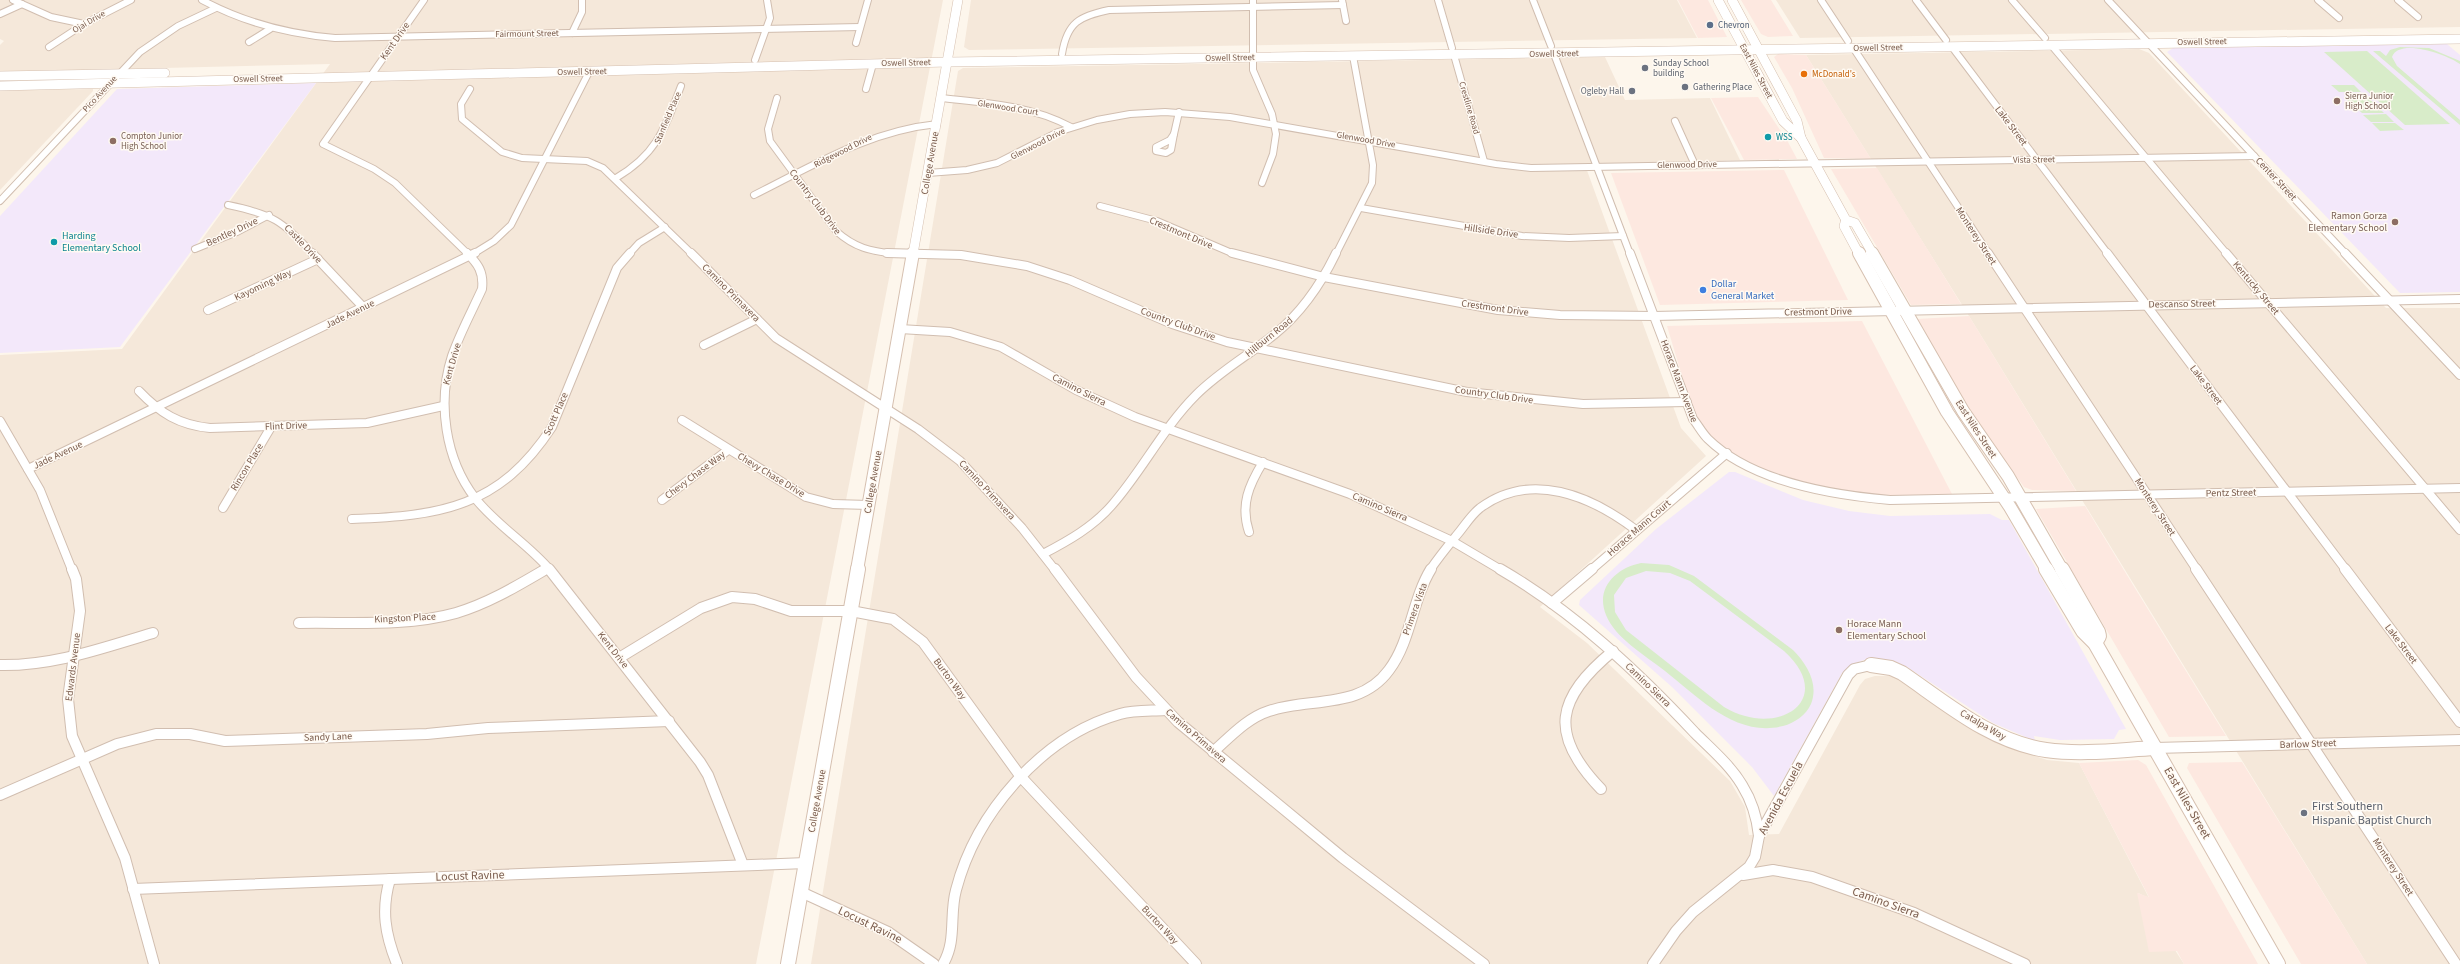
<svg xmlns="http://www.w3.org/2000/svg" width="2460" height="964" font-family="'Source Sans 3',sans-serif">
	<rect width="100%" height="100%" fill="#fdf6ec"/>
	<!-- residential -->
	<g fill="#f5e8da">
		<path d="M 0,0 L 943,0 L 756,964 L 0,964 L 0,355 L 122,349 L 330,64 L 0,72 L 0,45 L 4,41 L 0,39 Z"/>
		<path d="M 971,0 L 1677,0 L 1697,38 L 969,50 L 964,47 Z"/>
		<path d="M 1776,0 L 2460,0 L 2460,27 L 1800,38 Z"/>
		<path d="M 2139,49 L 2149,53 L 2386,308 L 2460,308 L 2460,964 L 2367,964 L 1969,316 L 1806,55 Z"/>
		<path d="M 1605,57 L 1625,100 L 1710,98 L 1740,160 L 1585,165 L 1681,428 L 1706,456 L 1540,607 L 1587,643 L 1730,781 L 1745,807 L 1749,835 L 1779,834 L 1860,685 L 1865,679 L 1875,676 L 1890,676 L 1904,681 L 1985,736 L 2008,747 L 2047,760 L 2079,763 L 2149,898 L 2138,893 L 2184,964 L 811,964 L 958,71 L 963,68 Z"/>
		<path d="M 93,89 L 93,91 L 0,190 L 0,90 Z"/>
	</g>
	<!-- commercial -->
	<g fill="#fde8e0">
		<path d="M 1678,0 L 1708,0 L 1727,37 L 1698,38 Z"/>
		<path d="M 1741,0 L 1771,0 L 1793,36 L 1768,37 L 1761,34 Z"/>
		<path d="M 1778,54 L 1806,55 L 1871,159 L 1824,158 L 1792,88 L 1774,57 Z"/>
		<path d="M 1758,97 L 1788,142 L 1797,159 L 1744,160 L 1711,98 Z"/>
		<path d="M 1877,168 L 1934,260 L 1961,304 L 1911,305 L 1831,169 Z"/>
		<path d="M 1784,170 L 1848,300 L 1660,305 L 1611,173 Z"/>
		<path d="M 1969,316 L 2076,491 L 2032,490 L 2024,487 L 1976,421 L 1917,319 Z"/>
		<path d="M 1862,321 L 1953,496 L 1885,498 L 1814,488 L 1753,465 L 1725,450 L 1701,429 L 1691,406 L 1667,326 Z"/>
		<path d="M 2085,506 L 2133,585 L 2226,736 L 2169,737 L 2036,509 Z"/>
		<path d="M 2138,760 L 2146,765 L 2258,964 L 2184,964 L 2177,951 L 2149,952 L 2137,893 L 2149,897 L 2079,763 Z"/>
		<path d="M 2242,762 L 2367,964 L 2301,964 L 2187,768 L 2189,763 Z"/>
	</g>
	<!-- education -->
	<g fill="#f3e8fa">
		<path d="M 2447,44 L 2460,55 L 2460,292 L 2400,293 L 2167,52 L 2173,48 Z"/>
		<path d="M 316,83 L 120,347 L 0,353 L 0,216 L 117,89 Z"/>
		<path d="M 1729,472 L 1735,472 L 1803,500 L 1849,511 L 1890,516 L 1990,514 L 2002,520 L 2009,520 L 2126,729 L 2119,730 L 2114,739 L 2060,740 L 2034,736 L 2035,741 L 1993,723 L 1907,667 L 1885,660 L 1864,660 L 1852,664 L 1842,673 L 1774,796 L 1752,767 L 1672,687 L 1579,605 L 1580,600 L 1656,529 Z"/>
	</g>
	<!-- green -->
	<g fill="#d8ecc9" fill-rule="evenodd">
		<path d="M 2400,47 L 2429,48 L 2460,61 L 2460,64 C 2448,55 2399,37 2392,57 L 2397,66 L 2460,120 L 2460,125 L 2373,51 L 2380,51 L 2386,56 L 2390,50 Z"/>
		<path d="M 2367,51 L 2450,124 L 2405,125 L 2324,52 Z"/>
		<path d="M 2331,85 L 2354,85 L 2361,92 L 2339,92 Z"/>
		<path d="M 2344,97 L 2367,97 L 2375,104 L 2352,105 Z"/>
		<path d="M 2376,105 L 2384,113 L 2362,113 L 2354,106 Z"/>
		<path d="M 2386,114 L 2394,122 L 2371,122 L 2363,115 Z"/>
		<path d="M 2372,123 L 2395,123 L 2404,130 L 2380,131 Z"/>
		<path d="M 1641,563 L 1669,565 L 1694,576 L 1793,650 C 1807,664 1819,684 1811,704 C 1806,715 1795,723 1783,726 C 1736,738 1698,697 1665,671 C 1645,655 1616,639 1606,615 C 1595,588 1616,568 1641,563 ZM 1646,571 L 1670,573 L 1690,581 L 1784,651 C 1838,700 1777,739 1724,707 L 1626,630 L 1615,612 L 1614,595 L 1626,578 Z"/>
	</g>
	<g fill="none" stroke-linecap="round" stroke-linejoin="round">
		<defs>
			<g id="street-far2">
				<path d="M 13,0 L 51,17 L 84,24"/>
				<path d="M 202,0 C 245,23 287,34 335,38 L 860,27"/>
				<path d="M 424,0 L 323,144 L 374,169 L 395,183 L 468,254"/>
				<path d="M 1253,0 L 1253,70 L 1272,114 L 1276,134 L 1273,154 L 1262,183"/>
				<path d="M 1342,0 L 1346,21"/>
				<path d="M 1438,0 L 1452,48"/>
				<path d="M 1533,0 L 1551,46"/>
				<path d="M 1821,0 L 1848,41"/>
				<path d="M 1916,0 L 1946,40"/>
				<path d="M 2012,0 L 2045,38"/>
				<path d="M 2108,0 L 2346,254"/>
				<path d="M 2318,0 L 2339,18"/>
				<path d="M 2398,0 L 2418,17"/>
				<path d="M 0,14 L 22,4"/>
				<path d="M 572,33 L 582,12 L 582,0"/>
				<path d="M 249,42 L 270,29"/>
				<path d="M 856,43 L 868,0"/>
				<path d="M 2052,46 L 2227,254"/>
				<path d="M 49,47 L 84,24 L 131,0"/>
				<path d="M 1952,47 L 2108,254"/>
				<path d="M 1854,49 L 1989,254"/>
				<path d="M 1062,54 C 1067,22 1080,16 1109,10 L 1343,5"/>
				<path d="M 1554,54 L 1630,254"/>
				<path d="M 1454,55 L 1484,161"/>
				<path d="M 755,60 L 770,18 L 767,0"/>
				<path d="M 470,89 L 461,104 L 462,119 L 502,152 L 522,158 L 587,161 L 603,168 L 692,254"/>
				<path d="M 866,89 L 873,64"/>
				<path d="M 777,98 L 768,129 L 770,141 L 836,231 C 855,248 870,251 895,254"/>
				<path d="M 941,98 C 986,103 1030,105 1071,127"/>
				<path d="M 1675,121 L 1695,165"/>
				<path d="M 1174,134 L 1171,150 L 1166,153 L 1156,151 L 1156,147 L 1170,140 Z"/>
				<path d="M 1174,134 L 1179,112"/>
				<path d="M 928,173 L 967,170 L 997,163 L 1058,132 L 1097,120 L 1130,114 L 1165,112 L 1230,117 L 1496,164 L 1531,168 L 2254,156"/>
				<path d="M 616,178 C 657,154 665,128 681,86"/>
				<path d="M 754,195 C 814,165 869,131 937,124"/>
				<path d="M 0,201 L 140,52 L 178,26 L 216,8"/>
				<path d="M 228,205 C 272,214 283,221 313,254"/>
				<path d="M 1100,206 L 1157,221 L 1234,254"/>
				<path d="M 1361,208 L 1522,236 L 1569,238 L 1623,236"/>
				<path d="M 195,249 L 237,232 L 269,215"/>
				<path d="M 473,254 L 494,241 L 511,225 L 589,72"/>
				<path d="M 629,254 L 639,243 L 665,227"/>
				<path d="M 1336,254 L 1372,183 L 1373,165 L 1353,56"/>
			</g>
			<g id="street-far1">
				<path d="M 312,253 L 363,307"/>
				<path d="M 467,253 C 478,264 484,272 482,289 C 472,311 460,333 452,356 C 437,402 445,459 475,498 C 496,525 528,544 550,570"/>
				<path d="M 691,253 L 776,338 L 918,429 L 960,461 L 1022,528 L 1055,570"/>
				<path d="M 887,253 L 961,255 L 1027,266 L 1070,280 L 1172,324 L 1227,342 L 1467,392 L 1583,404 L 1687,402"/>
				<path d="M 1232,253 L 1324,277 L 1498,310 L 1560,315 L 1654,316 L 2460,299"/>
				<path d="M 1630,253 L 1693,419 C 1698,425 1702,433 1708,439 C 1752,482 1831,495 1890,500 L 2460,488"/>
				<path d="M 1988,253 L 2197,570"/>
				<path d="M 2107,253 L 2346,570"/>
				<path d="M 2226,253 L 2460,530"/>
				<path d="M 2345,253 L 2460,375"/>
				<path d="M 208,310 L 318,259"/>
				<path d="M 900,329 L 950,332 L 1001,347 L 1076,390 L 1135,417 L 1350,494 L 1452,541 L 1501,570"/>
				<path d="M 704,345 L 757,319"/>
				<path d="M 139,391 C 160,413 179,425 210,428 L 367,423 L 443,406"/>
				<path d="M 682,420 L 806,497 L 833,504 L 869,505"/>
				<path d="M 0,421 L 40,490 L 72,570"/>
				<path d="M 28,469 L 475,253"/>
				<path d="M 662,500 L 728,450"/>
				<path d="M 223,508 L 271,427"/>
				<path d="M 352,519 C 441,516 500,507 552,427 L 617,268 L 630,253"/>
				<path d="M 1249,532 C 1240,505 1249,485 1263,462"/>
				<path d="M 1043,554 C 1068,541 1093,527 1112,505 C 1142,471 1163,428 1196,395 C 1220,371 1249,355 1275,334 C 1302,312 1321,284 1336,253"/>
				<path d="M 545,570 L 548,568"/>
				<path d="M 1430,570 C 1438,558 1447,547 1456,536 C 1464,527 1470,516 1480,508 C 1531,470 1591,496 1636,530"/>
				<path d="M 1591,570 L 1727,453"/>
			</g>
			<g id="street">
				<path d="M 72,569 L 76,579 L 80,611 L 68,699 L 72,736 L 125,858 L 154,964"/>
				<path d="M 549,569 L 700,762 L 708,775 L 743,865"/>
				<path d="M 1055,569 L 1136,677 L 1178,722 L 1343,858 L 1484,964"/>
				<path d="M 1500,569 C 1574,612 1637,671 1695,733 C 1711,749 1730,765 1742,785 C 1752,801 1757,817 1759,836"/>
				<path d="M 2196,569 L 2456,964"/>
				<path d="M 2345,569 L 2460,722"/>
				<path d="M 1552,603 L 1592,569"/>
				<path d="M 299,623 C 351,622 406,627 456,613 C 489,603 517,586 546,569"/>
				<path d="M 619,658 L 701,608 L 732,597 L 755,599 L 791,611 L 851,611 L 893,619 L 923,642 L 1021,777 L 1196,964"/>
				<path d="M 0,665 C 54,666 102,648 153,633"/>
				<path d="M 2155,748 L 2460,740"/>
				<path d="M 1213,752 C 1230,737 1247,718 1269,711 C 1310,697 1360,710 1389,670 C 1411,641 1412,600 1431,569"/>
				<path d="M 1601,789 C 1548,734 1556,698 1613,651"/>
				<path d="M 0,795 L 117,744 L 156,734 L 190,734 L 225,741 L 427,734 L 488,728 L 669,721"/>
				<path d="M 1743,875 L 1773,870 L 1812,877 L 1914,913 L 2025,964"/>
				<path d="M 390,879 C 381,910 385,934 397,964"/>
				<path d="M 133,889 L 806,863"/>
				<path d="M 801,892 L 888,932 L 934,964"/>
				<path d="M 943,964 C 957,941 949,915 956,890 C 976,813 1042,736 1120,714 C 1134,710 1150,711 1165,710"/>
				<path d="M 1653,964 L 1676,931 L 1693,912 L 1749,867 L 1755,857 L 1759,836 L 1848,675 L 1854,669 L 1871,665"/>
			</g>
			<g id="secondary-far2">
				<path d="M 1718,0 L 1783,121 L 1801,138 L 1846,220 L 1855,223 L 1873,254"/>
				<path d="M 1732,0 L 1797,121 L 1801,138"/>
				<path d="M 0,76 L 165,73"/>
				<path d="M 0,86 L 948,62 L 2460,39"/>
				<path d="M 1846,220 L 1844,226 L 1859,254"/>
				<path d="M 913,254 L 958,0"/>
			</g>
			<g id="secondary-far1">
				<path d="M 1859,253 L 1947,412 L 2010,507 L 2047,570"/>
				<path d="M 1872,253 L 1963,411 L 2008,476 L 2062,570"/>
				<path d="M 857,570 L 913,253"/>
			</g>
			<g id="secondary">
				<path d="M 2046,569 L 2083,631 L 2095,643 L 2278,964"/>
				<path d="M 2062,569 L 2098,632 L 2099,636 L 2095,643"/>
				<path d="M 1871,665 L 1891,668 L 1902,673 C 1946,703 1991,742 2046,750 C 2082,755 2119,750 2155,748"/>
				<path d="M 788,964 L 858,569"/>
			</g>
		</defs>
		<!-- street-far2 casing -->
		<use href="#street-far2" stroke="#d1beb0" stroke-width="8"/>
		<!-- street-far1 casing -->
		<use href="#street-far1" stroke="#d1beb0" stroke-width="10"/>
		<!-- street casing -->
		<use href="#street" stroke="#d1beb0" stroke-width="12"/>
		<!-- secondary-far2 casing -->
		<use href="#secondary-far2" stroke="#d6c0b0" stroke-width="10"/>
		<!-- secondary-far1 casing -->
		<use href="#secondary-far1" stroke="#d6c0b0" stroke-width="14"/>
		<!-- secondary casing -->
		<use href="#secondary" stroke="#d6c0b0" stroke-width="16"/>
		<!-- street-far2 -->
		<use href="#street-far2" stroke="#fff" stroke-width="6"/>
		<!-- street-far1 -->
		<use href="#street-far1" stroke="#fff" stroke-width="8"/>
		<!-- street -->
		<use href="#street" stroke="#fff" stroke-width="10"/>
		<!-- secondary-far2 -->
		<use href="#secondary-far2" stroke="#fff" stroke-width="9"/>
		<!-- secondary-far1 -->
		<use href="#secondary-far1" stroke="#fff" stroke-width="12"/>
		<!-- secondary -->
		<use href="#secondary" stroke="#fff" stroke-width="14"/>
	</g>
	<!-- markers -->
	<circle fill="#5c6f8a" stroke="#fffaf3" stroke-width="1.5" cx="1710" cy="25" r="4"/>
	<g fill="#6b7280" stroke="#fffaf3" stroke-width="1.5">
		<circle cx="1645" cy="68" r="4"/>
		<circle cx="1685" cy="87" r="4"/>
		<circle cx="1632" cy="91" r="4"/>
		<circle cx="2304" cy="813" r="4"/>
	</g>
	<circle fill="#e8710a" stroke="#fffaf3" stroke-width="1.5" cx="1804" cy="74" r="4"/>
	<g fill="#8d6e63" stroke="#fffaf3" stroke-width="1.5">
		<circle cx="2337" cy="101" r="4"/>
		<circle cx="113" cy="141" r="4"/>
		<circle cx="2395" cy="222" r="4"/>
		<circle cx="1839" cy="630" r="4"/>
	</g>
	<g fill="#0f9aa8" stroke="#fffaf3" stroke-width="1.5">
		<circle cx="1768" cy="137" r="4"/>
		<circle cx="54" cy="242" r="4"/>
	</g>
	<circle fill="#3f7fe0" stroke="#fffaf3" stroke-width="1.5" cx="1703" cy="290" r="4"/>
	<g text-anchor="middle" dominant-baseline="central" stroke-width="3" stroke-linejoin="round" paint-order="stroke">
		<!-- far-street labels -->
		<g font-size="9" fill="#7a5c4d" stroke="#fffaf3">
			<text transform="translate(89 22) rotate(-30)">Ojai Drive</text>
			<text transform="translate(527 34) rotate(-1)">Fairmount Street</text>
			<text transform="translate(2202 42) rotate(-1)">Oswell Street</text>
			<text transform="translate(1878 48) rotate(-1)">Oswell Street</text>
			<text transform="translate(1554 54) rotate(-1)">Oswell Street</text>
			<text transform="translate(1230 58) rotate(-1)">Oswell Street</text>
			<text transform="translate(906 63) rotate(-1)">Oswell Street</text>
			<text transform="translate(1756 71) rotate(62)">East Niles Street</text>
			<text transform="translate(582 72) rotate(-1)">Oswell Street</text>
			<text transform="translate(258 79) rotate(-1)">Oswell Street</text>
			<text transform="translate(100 94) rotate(-47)">Pico Avenue</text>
			<text transform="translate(1008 108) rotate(9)">Glenwood Court</text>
			<text transform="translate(1469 108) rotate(74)">Crestline Road</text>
			<text transform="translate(668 118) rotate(-67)">Stanfield Place</text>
			<text transform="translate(1366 140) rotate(10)">Glenwood Drive</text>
			<text transform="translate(1038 144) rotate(-27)">Glenwood Drive</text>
			<text transform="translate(843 151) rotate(-27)">Ridgewood Drive</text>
			<text transform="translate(2034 160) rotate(-1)">Vista Street</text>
			<text transform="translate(1687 165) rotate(-1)">Glenwood Drive</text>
		</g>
		<!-- far-service labels -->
		<g font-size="9" fill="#4e5e75" stroke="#fffaf3" text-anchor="start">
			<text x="1718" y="25">Chevron</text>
		</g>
		<!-- far-worship labels -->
		<g font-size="9" fill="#5b616d" stroke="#fffaf3" text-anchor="start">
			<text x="1653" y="63">Sunday School<tspan x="1653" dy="10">building</tspan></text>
			<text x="1693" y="87">Gathering Place</text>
			<text x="1624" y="91" text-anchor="end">Ogleby Hall</text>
		</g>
		<!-- far-food labels -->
		<g font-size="9" fill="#c56008" stroke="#fffaf3" text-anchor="start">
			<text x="1812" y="74">McDonald's</text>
		</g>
		<!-- far-education labels -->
		<g font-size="9" fill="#785e54" stroke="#fffaf3" text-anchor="start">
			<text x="2345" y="96">Sierra Junior<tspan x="2345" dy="10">High School</tspan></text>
			<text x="121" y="136">Compton Junior<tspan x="121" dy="10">High School</tspan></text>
		</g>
		<!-- far-culture labels -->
		<g font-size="9" fill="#0d838f" stroke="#fffaf3" text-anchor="start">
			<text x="1776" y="137">WSS</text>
		</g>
		<!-- street labels -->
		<g font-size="10" fill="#7a5c4d" stroke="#fffaf3">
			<text transform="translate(395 41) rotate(-55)">Kent Drive</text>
			<text transform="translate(2011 126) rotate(53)">Lake Street</text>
			<text transform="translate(930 163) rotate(-80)">College Avenue</text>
			<text transform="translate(2276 179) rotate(47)">Center Street</text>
			<text transform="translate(815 202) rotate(53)">Country Club Drive</text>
			<text transform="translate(1491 231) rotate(8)">Hillside Drive</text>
			<text transform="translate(232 232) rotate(-25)">Bentley Drive</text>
			<text transform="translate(1181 233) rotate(23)">Crestmont Drive</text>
			<text transform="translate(1976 236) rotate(57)">Monterey Street</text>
			<text transform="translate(303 244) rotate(46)">Castle Drive</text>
			<text transform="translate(263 285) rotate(-25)">Kayoming Way</text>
			<text transform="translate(2256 288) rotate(50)">Kentucky Street</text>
			<text transform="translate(731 293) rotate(45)">Camino Primavera</text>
			<text transform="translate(2182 304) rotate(-1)">Descanso Street</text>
			<text transform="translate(1495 308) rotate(8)">Crestmont Drive</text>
			<text transform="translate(1818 312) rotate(-1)">Crestmont Drive</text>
			<text transform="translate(350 314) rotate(-26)">Jade Avenue</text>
			<text transform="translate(1178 324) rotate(20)">Country Club Drive</text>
			<text transform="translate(1269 337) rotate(-39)">Hillburn Road</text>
			<text transform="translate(452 364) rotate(-74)">Kent Drive</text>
			<text transform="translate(1679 381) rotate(69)">Horace Mann Avenue</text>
			<text transform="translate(2206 385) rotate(53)">Lake Street</text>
			<text transform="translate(1079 390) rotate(27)">Camino Sierra</text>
			<text transform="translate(1494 395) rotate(8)">Country Club Drive</text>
			<text transform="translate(556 414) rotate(-66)">Scott Place</text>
			<text transform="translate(286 426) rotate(-2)">Flint Drive</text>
			<text transform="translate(1976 429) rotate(57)">East Niles Street</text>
			<text transform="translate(58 455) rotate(-25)">Jade Avenue</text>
			<text transform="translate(247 467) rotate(-59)">Rincon Place</text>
			<text transform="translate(695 475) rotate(-37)">Chevy Chase Way</text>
			<text transform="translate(771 475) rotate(31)">Chevy Chase Drive</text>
			<text transform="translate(873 482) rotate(-80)">College Avenue</text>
			<text transform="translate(987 490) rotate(47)">Camino Primavera</text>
			<text transform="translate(2231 493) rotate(-1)">Pentz Street</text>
			<text transform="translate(1380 507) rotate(23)">Camino Sierra</text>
			<text transform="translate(2155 507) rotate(57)">Monterey Street</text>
			<text transform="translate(1639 528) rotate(-41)">Horace Mann Court</text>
			<text transform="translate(1415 609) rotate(-70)">Primera Vista</text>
			<text transform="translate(405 618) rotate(-3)">Kingston Place</text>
			<text transform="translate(2401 644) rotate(53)">Lake Street</text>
			<text transform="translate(613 650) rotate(52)">Kent Drive</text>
			<text transform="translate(73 667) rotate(-83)">Edwards Avenue</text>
			<text transform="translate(950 679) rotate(54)">Burton Way</text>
			<text transform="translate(1648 685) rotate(44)">Camino Sierra</text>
			<text transform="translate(1983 725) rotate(30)">Catalpa Way</text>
			<text transform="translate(1196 736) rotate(41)">Camino Primavera</text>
			<text transform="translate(328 737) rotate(-2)">Sandy Lane</text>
			<text transform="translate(2308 744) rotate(-2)">Barlow Street</text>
			<text transform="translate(817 801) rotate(-80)">College Avenue</text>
			<text transform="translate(2393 867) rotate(57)">Monterey Street</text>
			<text transform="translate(1160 925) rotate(47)">Burton Way</text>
		</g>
		<!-- education labels -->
		<g font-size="10" fill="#785e54" stroke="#fffaf3" text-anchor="end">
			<text x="2387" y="216">Ramon Gorza<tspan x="2387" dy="12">Elementary School</tspan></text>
			<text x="1847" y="624" text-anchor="start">Horace Mann<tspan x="1847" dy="12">Elementary School</tspan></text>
		</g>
		<!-- culture labels -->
		<g font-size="10" fill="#0d838f" stroke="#fffaf3" text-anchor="start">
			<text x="62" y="236">Harding<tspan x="62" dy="12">Elementary School</tspan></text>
		</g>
		<!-- shop labels -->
		<g font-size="10" fill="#366cbe" stroke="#fffaf3" text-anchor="start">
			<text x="1711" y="284">Dollar<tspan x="1711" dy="12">General Market</tspan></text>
		</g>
		<!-- near-street labels -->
		<g font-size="12" fill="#7a5c4d" stroke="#fffaf3">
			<text transform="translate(1781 798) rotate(-62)">Avenida Escuela</text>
			<text transform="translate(2187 803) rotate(60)">East Niles Street</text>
			<text transform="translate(470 876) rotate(-2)">Locust Ravine</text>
			<text transform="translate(1886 903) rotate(20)">Camino Sierra</text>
			<text transform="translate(870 925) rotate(26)">Locust Ravine</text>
		</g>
		<!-- near-worship labels -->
		<g font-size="12" fill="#5b616d" stroke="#fffaf3" text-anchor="start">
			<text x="2312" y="806">First Southern<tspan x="2312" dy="14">Hispanic Baptist Church</tspan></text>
		</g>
	</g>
</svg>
